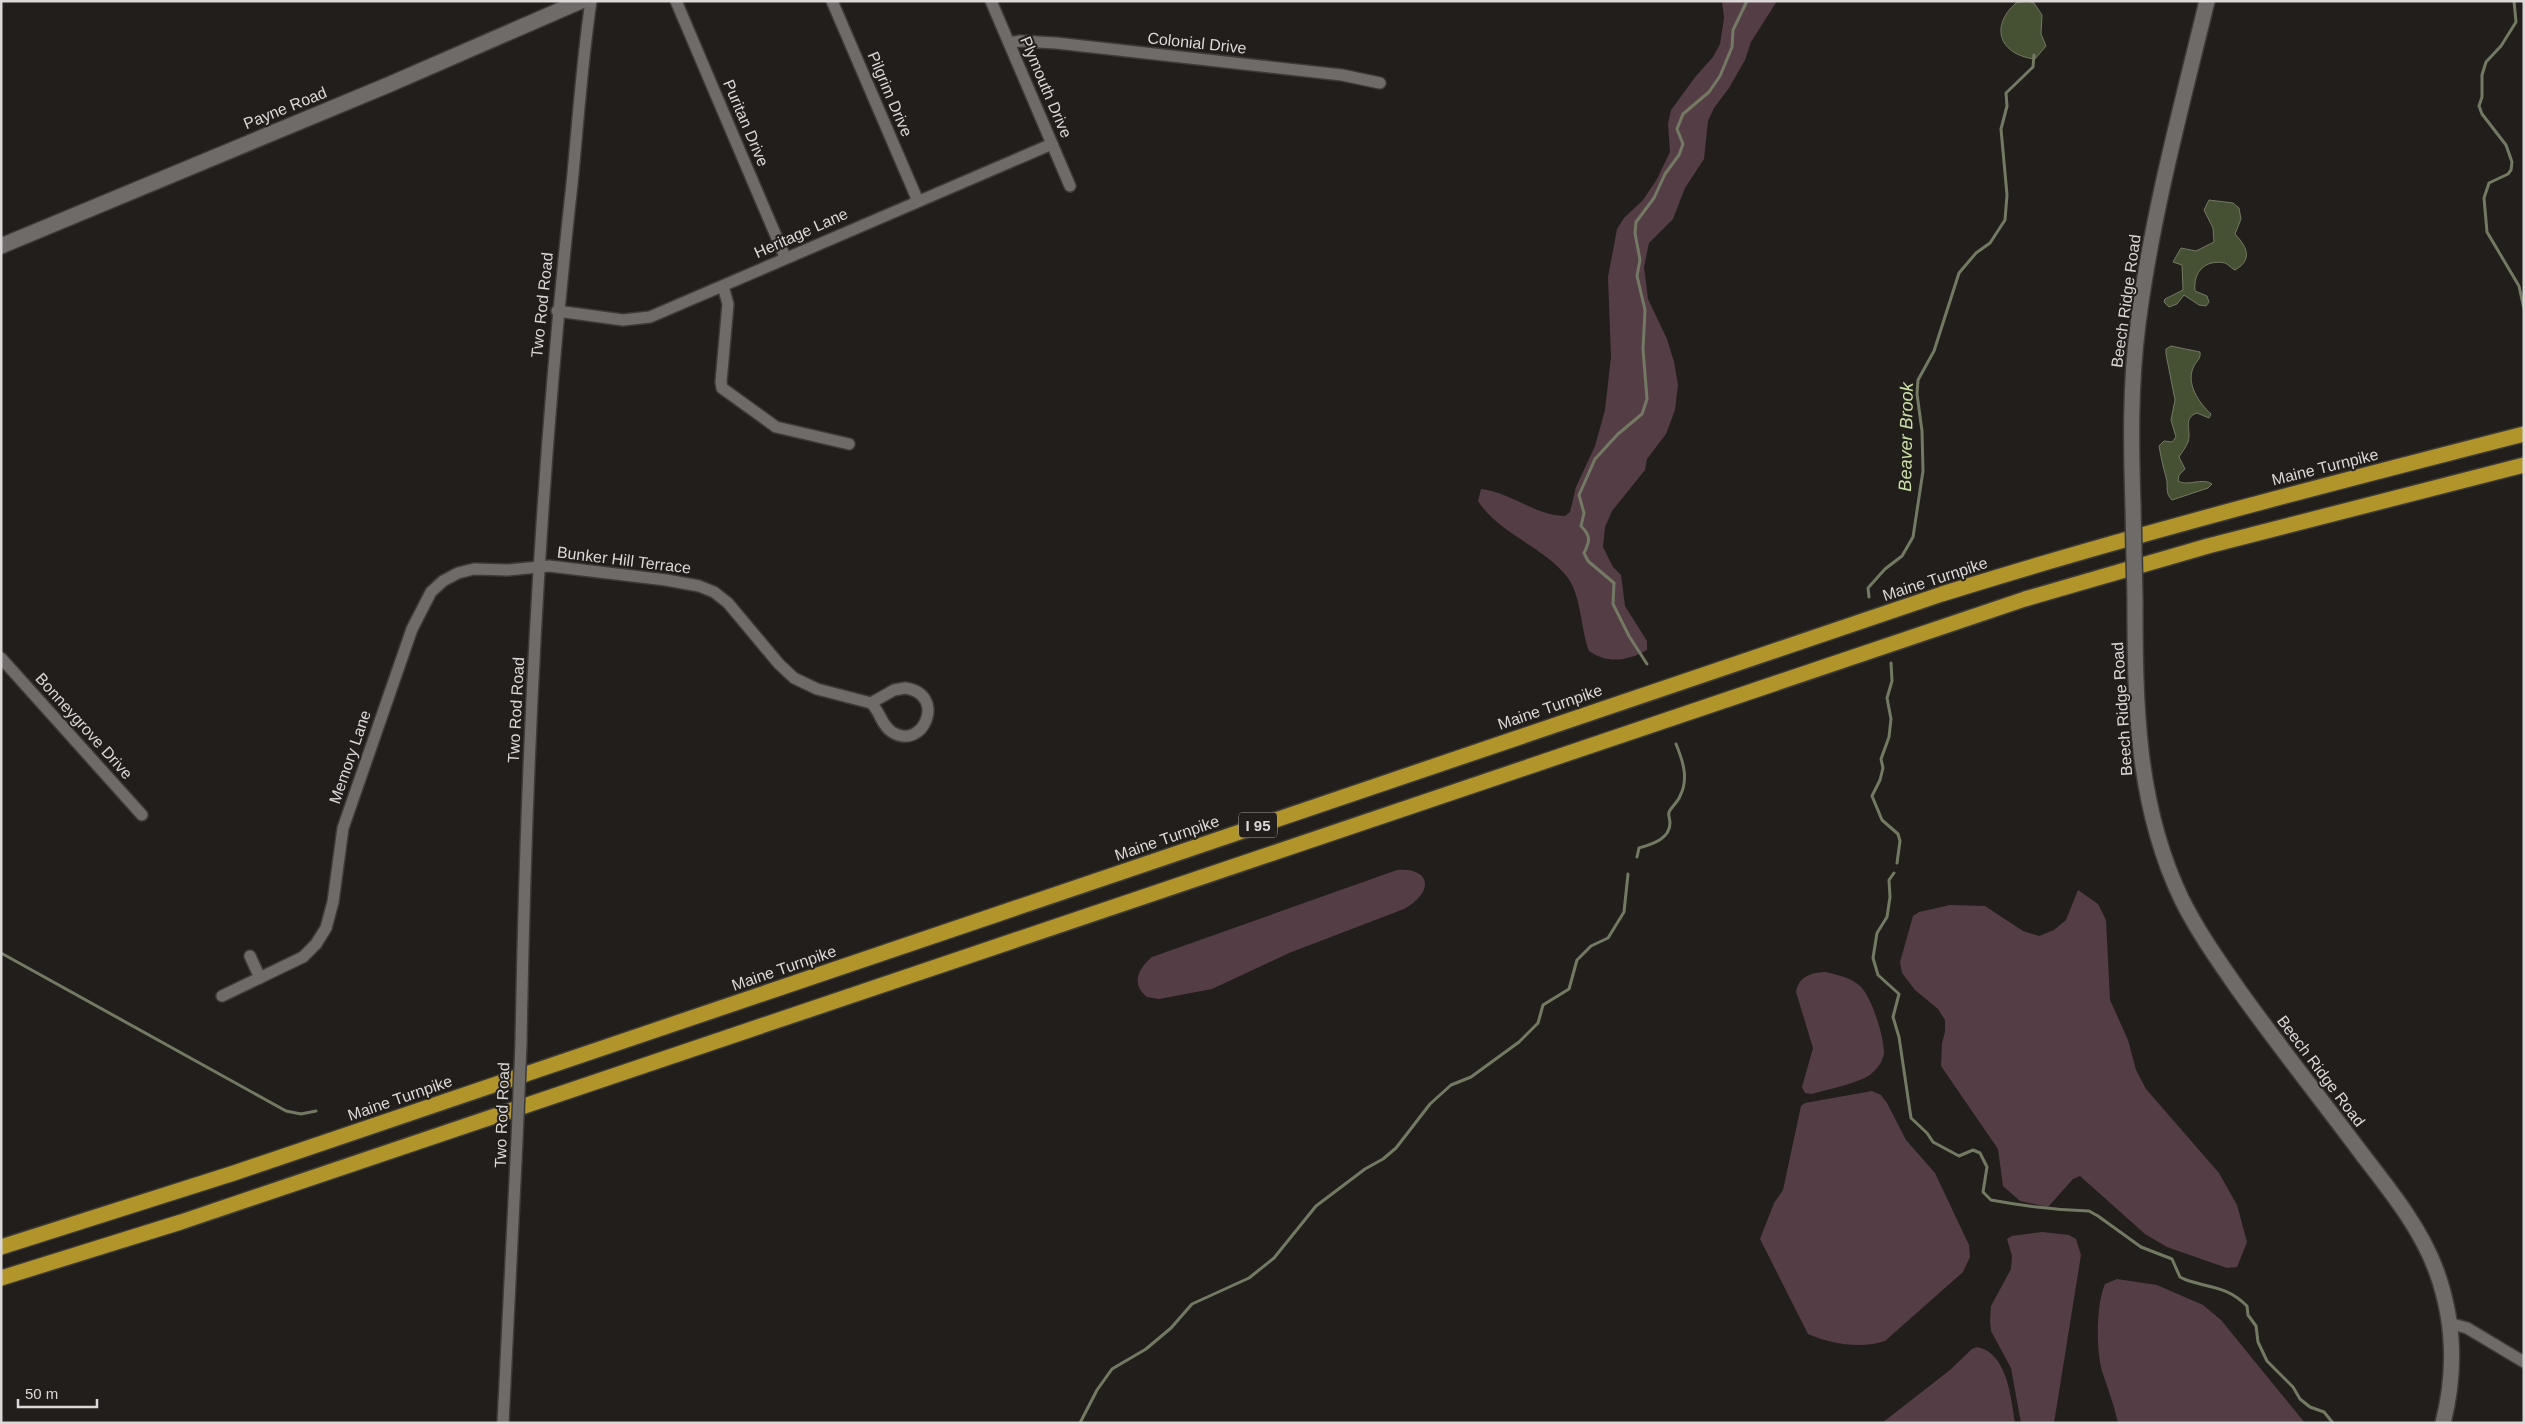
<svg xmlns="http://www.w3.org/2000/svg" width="2525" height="1424" font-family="Arial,sans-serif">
	<rect width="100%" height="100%" fill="#221e1b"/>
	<!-- green -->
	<g fill="#553d45">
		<path d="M 1722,1 L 1777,1 L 1751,42 L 1745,60 L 1729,88 L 1714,108 L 1708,121 L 1704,159 L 1685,188 L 1673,219 L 1649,243 L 1644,267 L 1648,299 L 1667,339 L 1674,362 L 1678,385 L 1675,410 L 1666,434 L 1647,459 L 1645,470 L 1612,511 L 1605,527 L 1603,547 L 1613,567 L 1621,575 L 1625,606 L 1647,641 L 1647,650 C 1628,661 1607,664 1589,651 C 1581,630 1581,595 1568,578 C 1544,546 1500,535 1478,501 L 1481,489 C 1513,493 1533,515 1565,516 L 1570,512 L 1576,487 L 1595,446 L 1605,410 L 1611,357 L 1608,277 L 1617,229 L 1624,218 L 1643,200 L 1657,179 L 1670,152 L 1668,124 L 1671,110 L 1696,76 L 1713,57 L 1720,44 L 1724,18 Z"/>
		<path d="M 1397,870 C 1432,867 1434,893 1404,909 L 1289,953 L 1212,989 L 1159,999 L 1147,997 C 1130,983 1139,968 1152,957 Z"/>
		<path d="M 2078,890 L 2098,904 L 2106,920 L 2110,1000 L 2128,1040 L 2136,1070 L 2146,1089 L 2219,1173 L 2237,1205 L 2247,1242 L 2237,1267 L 2227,1268 L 2167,1247 L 2145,1234 L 2080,1176 L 2073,1179 L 2048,1207 L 2020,1201 L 2003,1186 L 1998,1149 L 1941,1066 L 1942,1043 L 1945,1032 L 1945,1020 L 1938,1009 L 1915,990 L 1902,973 L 1900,962 L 1913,916 L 1919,912 L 1950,905 L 1985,906 L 2023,931 L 2039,936 L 2054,930 L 2066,920 Z"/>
		<path d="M 1825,972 C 1838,975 1850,977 1860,986 C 1872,997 1884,1037 1884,1053 C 1883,1061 1878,1068 1872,1073 C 1864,1082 1825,1090 1812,1094 L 1805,1093 L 1802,1087 L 1813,1048 L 1796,992 C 1799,976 1811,973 1825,972 Z"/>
		<path d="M 1872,1091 L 1881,1095 L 1887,1103 L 1906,1140 L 1935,1173 L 1969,1245 L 1970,1257 L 1963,1272 L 1885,1341 C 1862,1349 1830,1344 1808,1334 L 1760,1239 L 1774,1203 L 1783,1190 L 1801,1106 L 1805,1103 Z"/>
		<path d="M 2042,1232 L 2069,1235 L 2076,1239 L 2081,1255 L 2054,1423 L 2021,1423 L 2011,1368 L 1991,1331 L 1990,1321 L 1991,1306 L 2011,1269 L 2012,1256 L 2007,1239 L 2012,1236 Z"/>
		<path d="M 2117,1279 L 2157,1285 L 2203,1305 L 2221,1320 L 2305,1423 L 2118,1423 C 2114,1405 2108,1389 2102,1371 C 2096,1350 2096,1304 2105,1284 Z"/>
		<path d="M 1977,1347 C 2007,1352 2011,1398 2015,1423 L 1882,1423 L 1950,1370 L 1972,1349 Z"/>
	</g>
	<!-- water -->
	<g fill="#465133" stroke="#737a64">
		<path d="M 2027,1 L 2034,3 L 2042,15 L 2041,34 L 2046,46 L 2035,59 C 2000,55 1989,27 2016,3 Z"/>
		<path d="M 2209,200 L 2233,203 L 2239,208 L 2241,219 L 2235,234 C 2246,246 2254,259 2235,270 C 2232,269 2228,264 2225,263 C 2206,259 2193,271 2195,291 L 2207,296 L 2209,302 L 2206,306 L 2199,305 L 2184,295 L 2177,304 L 2169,307 L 2164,302 L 2165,299 L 2183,290 L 2182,265 L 2173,262 L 2181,248 L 2196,251 L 2214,242 L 2213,228 L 2204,210 Z"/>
		<path d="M 2171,346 L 2200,352 C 2201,359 2197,360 2194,366 C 2185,383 2199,403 2211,414 L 2209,418 L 2197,413 C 2182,418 2192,431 2188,442 C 2186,447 2182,452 2179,457 L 2185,469 L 2179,475 L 2178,481 C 2188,487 2202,477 2212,484 L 2208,488 L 2172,500 C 2164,492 2169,486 2166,477 C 2163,467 2161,457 2159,446 L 2164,441 L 2172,442 L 2176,437 L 2171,420 L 2175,400 L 2166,354 L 2166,349 Z"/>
	</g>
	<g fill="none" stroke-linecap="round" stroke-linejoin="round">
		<!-- stream -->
		<g stroke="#737a64" stroke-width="3">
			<path d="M 2514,1 L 2516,22 L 2501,46 L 2486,62 L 2482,75 L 2482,97 L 2479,106 L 2482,114 L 2506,145 L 2512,162 L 2511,170 L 2508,174 L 2489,183 L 2484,198 L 2487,232 L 2519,286 L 2524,309"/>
			<path d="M 1869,597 L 1868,588 L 1885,569 L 1902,556 L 1913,537 L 1923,471 L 1922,431 L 1917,394 L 1918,380 L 1934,351 L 1959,273 L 1976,253 L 1990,243 L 2005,220 L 2007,195 L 2001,129 L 2007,106 L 2006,93 L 2033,67 L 2034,55"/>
			<path d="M 1891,663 L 1892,681 L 1887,698 L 1891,719 L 1889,737 L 1881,759 L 1883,768 L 1880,780 L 1872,796 L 1882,820 L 1898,834 L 1900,841 L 1897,863"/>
			<path d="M 1647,664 L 1629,636 L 1613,604 L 1614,583 L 1588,561 L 1584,553 C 1590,541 1591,536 1581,526 L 1584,513 L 1579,495 L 1595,459 L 1618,434 L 1642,414 L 1647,399 L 1643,349 L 1645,310 L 1637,276 L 1640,260 L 1635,233 L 1636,222 L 1654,198 L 1665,174 L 1679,155 L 1683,144 L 1677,129 L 1683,114 L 1709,92 L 1720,76 L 1732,47 L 1733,30 L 1747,1"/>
			<path d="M 1637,857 L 1639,848 C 1652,844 1670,839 1670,823 C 1670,819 1668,816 1669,812 C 1672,806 1678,802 1680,796 C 1689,779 1683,761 1676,744"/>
			<path d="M 1894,873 L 1889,880 L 1890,897 L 1887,917 L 1877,933 L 1873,958 L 1878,975 L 1899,994 L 1893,1017 L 1899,1037 L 1911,1118 L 1927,1133 L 1933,1142 L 1959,1156 L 1973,1150 L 1980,1153 L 1987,1167 L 1983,1192 L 1991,1200 C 2023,1206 2055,1210 2089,1211 L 2098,1216 L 2141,1247 L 2172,1259 L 2180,1277 L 2184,1279 C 2210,1289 2226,1285 2247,1306 L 2248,1315 L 2256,1326 L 2258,1342 L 2267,1361 L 2293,1387 L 2300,1399 L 2310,1407 L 2324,1412 L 2333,1423"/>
			<path d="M 1,953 L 286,1111 L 301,1114 L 316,1111"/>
			<path d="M 1080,1423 L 1097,1390 L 1112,1369 L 1146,1349 L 1171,1328 L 1192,1304 L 1249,1278 L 1274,1258 L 1316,1206 L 1365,1169 L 1383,1159 L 1396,1148 L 1430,1104 L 1451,1085 L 1471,1077 L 1519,1042 L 1538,1023 L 1543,1005 L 1569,989 L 1577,960 L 1591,946 L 1608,938 L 1624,912 L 1628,874"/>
		</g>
		<defs>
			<g id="street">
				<path d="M 676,1 L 785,257"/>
				<path d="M 832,1 L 918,201"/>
				<path d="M 991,1 L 1070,186"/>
				<path d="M 1009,43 L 1020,41 L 1056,43 L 1342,75 L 1380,83"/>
				<path d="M 723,286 L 728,304 L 721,382 L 722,388 L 776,427 L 849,444"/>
				<path d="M 557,311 L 623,320 L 650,317 L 1052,144"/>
				<path d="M 1,658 L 142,815"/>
				<path d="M 905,688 C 948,694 923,752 892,732 C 881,725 880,711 871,703 L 894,690 Z"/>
				<path d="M 250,956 L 260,978"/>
				<path d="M 222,996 L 303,957 L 316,944 L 326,928 L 333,902 L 343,828 L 412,629 L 431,592 L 443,581 L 458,573 L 474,569 L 507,570 L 549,566 L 666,580 L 699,586 L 714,592 L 728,603 L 779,664 L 794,678 L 817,689 L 871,703"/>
				<path d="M 521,1043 C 526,756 540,469 572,184 C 578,123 582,61 591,1"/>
				<path d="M 2449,1323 L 2467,1328 L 2524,1362"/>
				<path d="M 503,1423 L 517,1140"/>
			</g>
			<g id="secondary">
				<path d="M 1,246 L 388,85 L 581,1"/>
				<path d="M 2133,506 C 2131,445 2130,385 2138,324 C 2152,215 2181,108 2207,1"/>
				<path d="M 2135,600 C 2135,703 2136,805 2182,900 C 2198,932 2218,960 2238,989 C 2278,1045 2321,1099 2362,1154 C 2389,1189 2420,1227 2436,1270 C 2454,1319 2456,1372 2443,1423"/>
			</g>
			<g id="highway">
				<path d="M 1,1247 L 234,1173 L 1942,594 C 2134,534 2329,484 2524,434"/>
				<path d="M 1,1278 L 181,1222 L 2025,599 L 2208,546 L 2524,465"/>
			</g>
		</defs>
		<!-- street casing -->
		<use href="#street" stroke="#3d3a38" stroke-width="14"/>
		<!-- secondary casing -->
		<use href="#secondary" stroke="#3d3a38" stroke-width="18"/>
		<!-- highway casing -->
		<use href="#highway" stroke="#3d3a38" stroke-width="18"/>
		<!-- street -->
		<use href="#street" stroke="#6f6b68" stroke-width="11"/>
		<!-- secondary -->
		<use href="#secondary" stroke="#6f6b68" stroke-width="15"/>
		<!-- highway -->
		<use href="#highway" stroke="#b1942a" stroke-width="15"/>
		<defs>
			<path id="street-bridge" d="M 517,1140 L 521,1043"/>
			<path id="secondary-bridge" d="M 2133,506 L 2135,600"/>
		</defs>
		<!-- street-bridge casing -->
		<use href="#street-bridge" stroke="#3d3a38" stroke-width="14" stroke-linecap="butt"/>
		<!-- secondary-bridge casing -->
		<use href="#secondary-bridge" stroke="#3d3a38" stroke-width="18" stroke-linecap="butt"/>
		<!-- street-bridge -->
		<use href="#street-bridge" stroke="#6f6b68" stroke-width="11"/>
		<!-- secondary-bridge -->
		<use href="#secondary-bridge" stroke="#6f6b68" stroke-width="15"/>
	</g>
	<g text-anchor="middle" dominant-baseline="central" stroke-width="4" stroke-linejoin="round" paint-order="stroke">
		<!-- shield labels -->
		<rect fill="#221e1b" stroke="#a4a09f" stroke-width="1" x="1239" y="812.5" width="38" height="25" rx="4"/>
		<g font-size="15" font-weight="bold" fill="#dbd8d7">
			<text x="1258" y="825">I 95</text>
		</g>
		<!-- street labels -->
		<g font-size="16" fill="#dbd8d7" stroke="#221e1b">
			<text transform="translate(1197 43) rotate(6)">Colonial Drive</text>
			<text transform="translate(1046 87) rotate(67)">Plymouth Drive</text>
			<text transform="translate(890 94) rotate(67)">Pilgrim Drive</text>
			<text transform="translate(285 108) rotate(-22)">Payne Road</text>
			<text transform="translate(746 123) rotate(67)">Puritan Drive</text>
			<text transform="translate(801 233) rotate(-24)">Heritage Lane</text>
			<text transform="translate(2126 301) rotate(-82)">Beech Ridge Road</text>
			<text transform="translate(542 305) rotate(-84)">Two Rod Road</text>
			<text transform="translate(2325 467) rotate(-14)">Maine Turnpike</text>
			<text transform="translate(624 560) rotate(7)">Bunker Hill Terrace</text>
			<text transform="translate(1935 579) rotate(-18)">Maine Turnpike</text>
			<text transform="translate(1550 707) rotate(-19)">Maine Turnpike</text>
			<text transform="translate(2122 709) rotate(-94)">Beech Ridge Road</text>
			<text transform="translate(516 710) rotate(-87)">Two Rod Road</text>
			<text transform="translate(84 726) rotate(48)">Bonneygrove Drive</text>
			<text transform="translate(350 757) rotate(-71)">Memory Lane</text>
			<text transform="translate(1167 838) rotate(-19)">Maine Turnpike</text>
			<text transform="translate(784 968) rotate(-19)">Maine Turnpike</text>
			<text transform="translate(2321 1071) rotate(53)">Beech Ridge Road</text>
			<text transform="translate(400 1098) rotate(-19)">Maine Turnpike</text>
			<text transform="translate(502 1115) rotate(-88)">Two Rod Road</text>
		</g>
		<!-- water labels -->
		<g font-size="18" font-style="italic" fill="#cae0a7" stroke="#221e1b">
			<text transform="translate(1906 437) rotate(-89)">Beaver Brook</text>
		</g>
	</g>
	<!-- border -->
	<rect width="2525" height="1424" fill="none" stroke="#dbd8d7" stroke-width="5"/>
	<!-- scale -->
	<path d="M18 1399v8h79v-8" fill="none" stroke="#dbd8d7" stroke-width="2.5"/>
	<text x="25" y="1399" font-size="15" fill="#dbd8d7" stroke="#221e1b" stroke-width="4" paint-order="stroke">50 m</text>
</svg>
